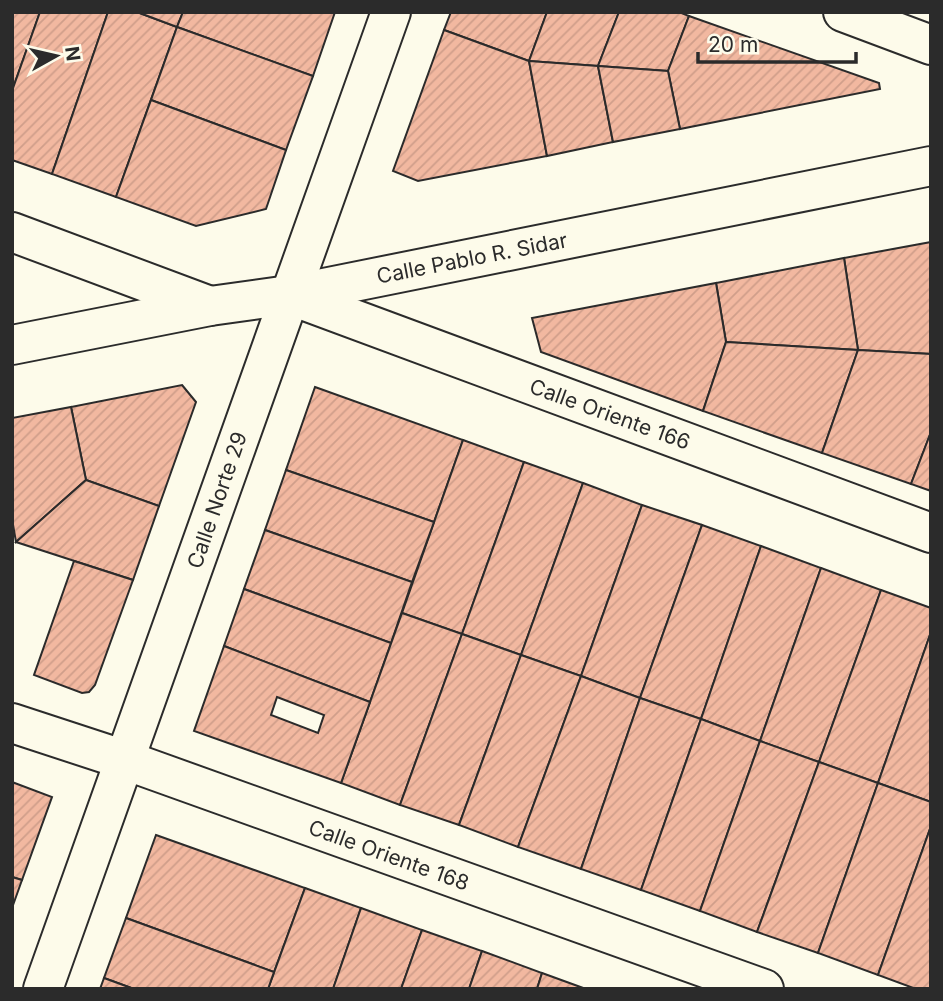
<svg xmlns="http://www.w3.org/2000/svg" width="943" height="1001" font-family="Inter,sans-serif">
	<defs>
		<pattern id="building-hatch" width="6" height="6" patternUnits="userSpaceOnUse" patternTransform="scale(1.75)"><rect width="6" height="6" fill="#f2b8a0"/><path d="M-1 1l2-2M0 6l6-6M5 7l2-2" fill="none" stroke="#d09e8a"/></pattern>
	</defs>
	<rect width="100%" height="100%" fill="#fdfbea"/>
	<!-- building -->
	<g fill="url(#building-hatch)" stroke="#2b2b2b" stroke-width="2" fill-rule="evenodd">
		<path d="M 12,12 L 40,12 L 12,91 Z"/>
		<path d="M 40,12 L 108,12 L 52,174 L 12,160 L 12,91 Z"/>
		<path d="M 108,12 L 137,12 L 177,27 L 116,197 L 52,174 Z"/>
		<path d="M 137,12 L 183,12 L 177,27 Z"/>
		<path d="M 183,12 L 335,12 L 313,76 L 177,27 Z"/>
		<path d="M 451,12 L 547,12 L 529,61 L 444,30 Z"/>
		<path d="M 547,12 L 619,12 L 598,66 L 529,61 Z"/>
		<path d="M 619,12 L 679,12 L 689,16 L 668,71 L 598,66 Z"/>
		<path d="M 689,16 L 879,83 L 880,89 L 680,129 L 668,71 Z"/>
		<path d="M 177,27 L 313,76 L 286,150 L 151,100 Z"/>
		<path d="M 444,30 L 529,61 L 547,156 L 418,181 L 393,171 Z"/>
		<path d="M 529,61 L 598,66 L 613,142 L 547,156 Z"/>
		<path d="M 598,66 L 668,71 L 680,129 L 613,142 Z"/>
		<path d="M 151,100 L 286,150 L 266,209 L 196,226 L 116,197 Z"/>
		<path d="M 931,242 L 931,354 L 858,350 L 844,258 Z"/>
		<path d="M 844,258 L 858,350 L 726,342 L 716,283 Z"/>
		<path d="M 716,283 L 726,342 L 703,411 L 541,352 L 532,318 Z"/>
		<path d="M 726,342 L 858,350 L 822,453 L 703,411 Z"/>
		<path d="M 858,350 L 931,354 L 931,432 L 911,484 L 822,453 Z"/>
		<path d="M 182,385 L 196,402 L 159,506 L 86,480 L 71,407 Z"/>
		<path d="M 315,387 L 463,440 L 434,522 L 286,470 Z"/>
		<path d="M 71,407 L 86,480 L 16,542 L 12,519 L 12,418 Z"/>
		<path d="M 931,432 L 931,491 L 911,484 Z"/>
		<path d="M 463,440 L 524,462 L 462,634 L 402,613 Z"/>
		<path d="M 524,462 L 583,483 L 521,655 L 462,634 Z"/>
		<path d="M 286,470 L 434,522 L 412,582 L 265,530 Z"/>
		<path d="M 86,480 L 159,506 L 133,580 L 16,542 Z"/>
		<path d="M 583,483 L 642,505 L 581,676 L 521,655 Z"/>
		<path d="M 642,505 L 702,525 L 640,698 L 581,676 Z"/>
		<path d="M 702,525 L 761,546 L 701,719 L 640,698 Z"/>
		<path d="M 265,530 L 412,582 L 391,643 L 244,589 Z"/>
		<path d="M 761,546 L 821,568 L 760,741 L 701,719 Z"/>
		<path d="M 74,561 L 133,580 L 95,685 L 89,692 L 82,693 L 34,675 Z"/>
		<path d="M 821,568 L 881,590 L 819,762 L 760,741 Z"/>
		<path d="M 244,589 L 391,643 L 370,702 L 224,646 Z"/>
		<path d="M 881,590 L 931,608 L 931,632 L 878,783 L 819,762 Z"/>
		<path d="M 402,613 L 462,634 L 400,805 L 341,783 Z"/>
		<path d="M 931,632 L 931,802 L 878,783 Z"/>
		<path d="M 462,634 L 521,655 L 459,825 L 400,805 Z"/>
		<path d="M 224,646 L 370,702 L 341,783 L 194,731 ZM 277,697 L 324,715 L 318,733 L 271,715 Z"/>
		<path d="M 521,655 L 581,676 L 518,847 L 459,825 Z"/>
		<path d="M 581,676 L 640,698 L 581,869 L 518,847 Z"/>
		<path d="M 640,698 L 701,719 L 641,890 L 581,869 Z"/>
		<path d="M 701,719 L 760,741 L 700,911 L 641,890 Z"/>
		<path d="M 760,741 L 819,762 L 757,932 L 700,911 Z"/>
		<path d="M 819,762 L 878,783 L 818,953 L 757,932 Z"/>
		<path d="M 12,782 L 52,797 L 22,880 L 12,877 Z"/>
		<path d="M 878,783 L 931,802 L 931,826 L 878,975 L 818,953 Z"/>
		<path d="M 931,826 L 931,989 L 916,989 L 878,975 Z"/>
		<path d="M 156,835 L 305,888 L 274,972 L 126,918 Z"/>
		<path d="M 12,877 L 22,880 L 12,908 Z"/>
		<path d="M 305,888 L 361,908 L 333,989 L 268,989 Z"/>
		<path d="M 361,908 L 422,930 L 401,989 L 333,989 Z"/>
		<path d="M 126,918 L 274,972 L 268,989 L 134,989 L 104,978 Z"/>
		<path d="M 422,930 L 482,951 L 469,989 L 401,989 Z"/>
		<path d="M 482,951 L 542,973 L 537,989 L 469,989 Z"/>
		<path d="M 542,973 L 586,989 L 537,989 Z"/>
		<path d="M 104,978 L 134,989 L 100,989 Z"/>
	</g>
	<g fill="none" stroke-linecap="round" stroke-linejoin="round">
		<defs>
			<g id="minor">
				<path d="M 843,12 L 931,45"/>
				<path d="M 12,232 L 210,306"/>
				<path d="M 289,295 L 931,533"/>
				<path d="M 12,345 L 210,306 L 289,295 L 931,166"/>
				<path d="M 12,723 L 125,760 L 764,989"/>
				<path d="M 43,989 L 391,12"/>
			</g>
		</defs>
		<!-- minor casing -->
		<use href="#minor" stroke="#2b2b2b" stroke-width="42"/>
		<!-- minor -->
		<use href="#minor" stroke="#fdfbea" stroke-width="38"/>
	</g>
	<g text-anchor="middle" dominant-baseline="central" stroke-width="5" stroke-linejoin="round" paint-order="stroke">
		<!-- street labels -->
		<g font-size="21" fill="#2b2b2b" stroke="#fdfbea">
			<text transform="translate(472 258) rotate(-11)">Calle Pablo R. Sidar</text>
			<text transform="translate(610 414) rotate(20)">Calle Oriente 166</text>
			<text transform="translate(217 500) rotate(-71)">Calle Norte 29</text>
			<text transform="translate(389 855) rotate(20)">Calle Oriente 168</text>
		</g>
	</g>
	<!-- border -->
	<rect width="943" height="1001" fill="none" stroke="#2b2b2b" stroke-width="28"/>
	<!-- north arrow -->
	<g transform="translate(56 56) rotate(82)" stroke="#fdfbea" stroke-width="5" paint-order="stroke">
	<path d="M0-5L12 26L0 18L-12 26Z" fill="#2b2b2b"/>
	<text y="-10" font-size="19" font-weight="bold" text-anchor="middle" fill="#2b2b2b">N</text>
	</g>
	<!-- scale -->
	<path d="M698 52v10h158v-10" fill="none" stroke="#2b2b2b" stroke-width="3.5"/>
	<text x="708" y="52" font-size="21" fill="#2b2b2b" stroke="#fdfbea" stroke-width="5" paint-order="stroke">20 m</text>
</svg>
